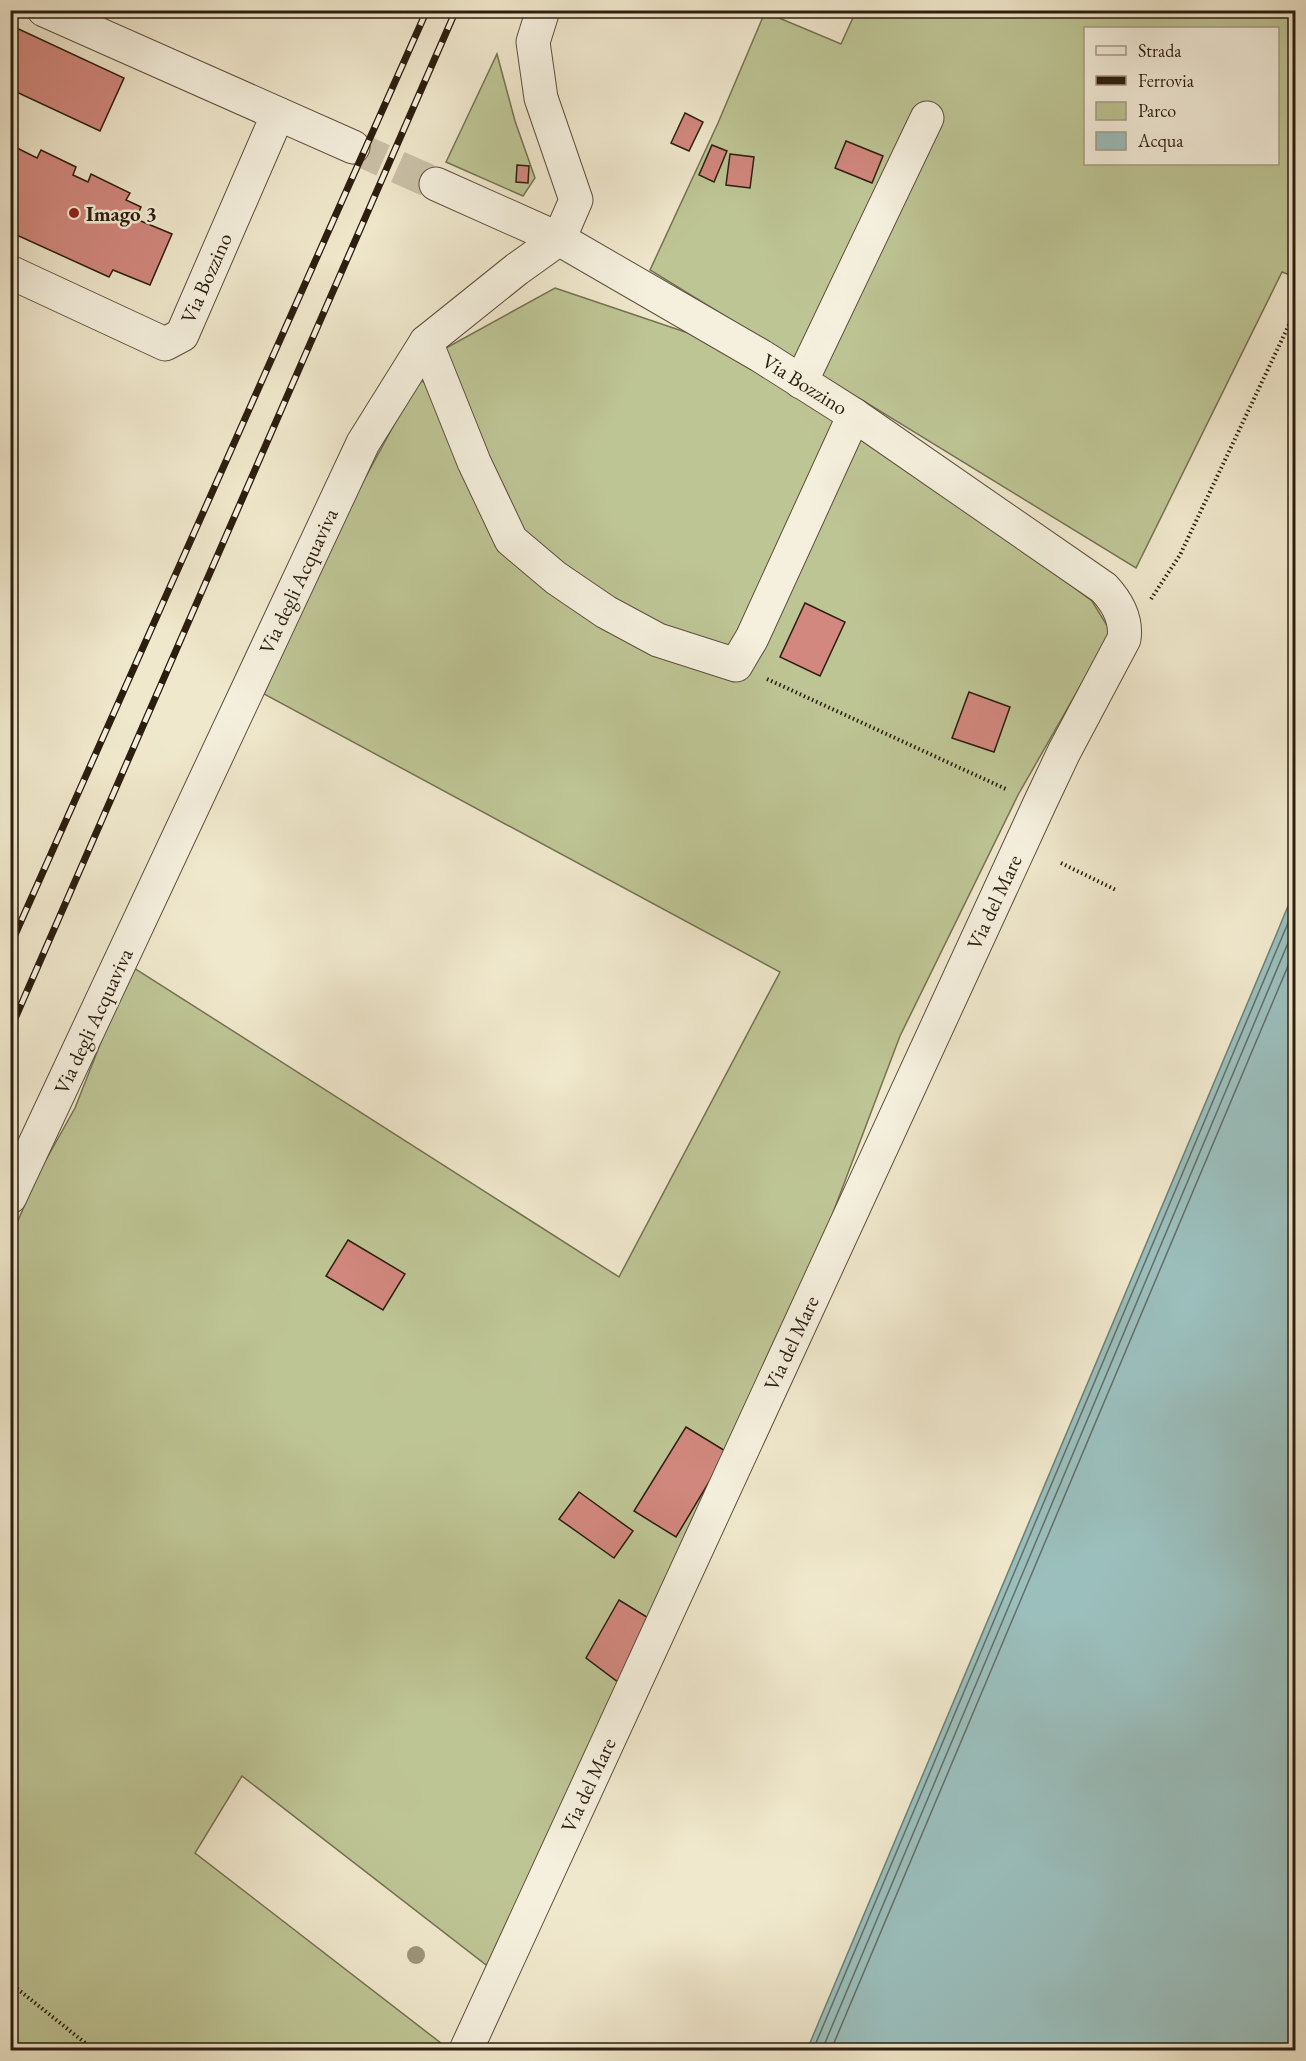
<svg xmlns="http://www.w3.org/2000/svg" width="1306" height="2061" font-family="'EB Garamond',serif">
	<rect width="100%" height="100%" fill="#f0e8cd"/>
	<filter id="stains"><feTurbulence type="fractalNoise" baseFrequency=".00333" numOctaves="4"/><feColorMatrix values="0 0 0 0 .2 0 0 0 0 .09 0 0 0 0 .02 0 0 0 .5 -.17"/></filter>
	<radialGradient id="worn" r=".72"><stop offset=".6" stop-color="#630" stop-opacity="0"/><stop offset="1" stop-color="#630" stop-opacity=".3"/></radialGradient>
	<!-- green -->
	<g fill="#bec595" stroke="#757252" stroke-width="1.5" fill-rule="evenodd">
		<path d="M 856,11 L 1295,11 L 1295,277 L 1282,272 L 1136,568 L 650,270 L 718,123 L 765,12 L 841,44 ZM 1086,28 L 1278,28 L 1278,164 L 1086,164 Z"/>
		<path d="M 497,54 L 515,121 L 535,178 L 523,196 L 446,162 Z"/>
		<path d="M 555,288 L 706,339 L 884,445 L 1092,601 L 1111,632 L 1018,795 L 900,1036 L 771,1376 L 494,1971 L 242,1776 L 195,1853 L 446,2047 L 445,2050 L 11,2050 L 11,1237 L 38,1174 L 75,1108 L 131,966 L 619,1277 L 780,972 L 264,694 L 339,526 L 419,379 L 436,390 L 446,348 Z"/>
	</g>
	<!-- water -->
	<path fill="#9bbfbd" stroke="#6f7f77" stroke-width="1.5" d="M 1295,889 L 1295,2050 L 807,2050 L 1274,940 Z"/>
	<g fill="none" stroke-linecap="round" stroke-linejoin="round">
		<!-- shore -->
		<g stroke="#646e66" stroke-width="1.5">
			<path d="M 813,2050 L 1296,904"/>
			<path d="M 822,2050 L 1296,924"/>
			<path d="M 831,2050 L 1296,947"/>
		</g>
	</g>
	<!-- building -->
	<g fill="#d2887e" stroke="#2c1e0e" stroke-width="1.5">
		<path d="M 10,25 L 124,78 L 100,131 L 10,89 Z"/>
		<path d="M 685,113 L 703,122 L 689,151 L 671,143 Z"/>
		<path d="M 846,141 L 883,156 L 872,183 L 835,168 Z"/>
		<path d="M 712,145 L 727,151 L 714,182 L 699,175 Z"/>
		<path d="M 15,147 L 37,158 L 41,150 L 76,167 L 73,175 L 88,182 L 91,174 L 130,193 L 126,200 L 141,207 L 136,219 L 172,234 L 150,285 L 113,270 L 109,277 L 10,232 L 10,155 Z"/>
		<path d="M 730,154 L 754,157 L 750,188 L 726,185 Z"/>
		<path d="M 517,165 L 529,166 L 528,183 L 516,182 Z"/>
		<path d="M 805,603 L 845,622 L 820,676 L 780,657 Z"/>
		<path d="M 969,692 L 1010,707 L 994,752 L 952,738 Z"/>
		<path d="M 348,1240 L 405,1274 L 383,1310 L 326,1276 Z"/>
		<path d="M 686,1427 L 727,1452 L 676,1537 L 634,1511 Z"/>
		<path d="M 579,1492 L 633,1531 L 614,1558 L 559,1519 Z"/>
		<path d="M 619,1600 L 655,1622 L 622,1685 L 586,1658 Z"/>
	</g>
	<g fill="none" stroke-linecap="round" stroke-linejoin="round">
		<!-- minor-tunnel -->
		<path stroke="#c9c0a7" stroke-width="33" stroke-dasharray="33 16" stroke-linecap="butt" d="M 353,147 L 436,184"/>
		<defs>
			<g id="minor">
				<path d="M 44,10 L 353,147"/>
				<path d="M 436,184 L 559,239 L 761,356 L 854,415 L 1104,588 C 1117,602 1127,619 1124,639 L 1064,752 L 1039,805 L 466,2050"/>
				<path d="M 10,272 L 165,344 L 182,335 L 278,114"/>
				<path d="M 426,342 L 474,462 L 511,540 L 556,578 L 606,612 L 658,640 L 736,665 L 752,638 L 854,415"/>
				<path d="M 801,382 L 927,118"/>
				<path d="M 10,1197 L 363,443 L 426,342 L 517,269 L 559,239 L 576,200 L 541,98 L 533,42 L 543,10"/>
			</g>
		</defs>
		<!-- minor casing -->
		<use href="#minor" stroke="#5d503e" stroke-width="35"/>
		<!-- path -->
		<g stroke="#2c1e0e" stroke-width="4" stroke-dasharray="1.5 3" stroke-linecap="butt">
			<path d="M 1151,599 L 1180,555 L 1296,310"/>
			<path d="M 767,679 L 1008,790"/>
			<path d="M 1061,863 L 1116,890"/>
			<path d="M 10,1983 L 94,2050"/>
		</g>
		<!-- minor -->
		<use href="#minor" stroke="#f5f0de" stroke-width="33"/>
		<defs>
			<g id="rail">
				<path d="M 10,946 L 427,10"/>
				<path d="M 10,1030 L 456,10"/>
			</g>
		</defs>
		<!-- rail casing -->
		<use href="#rail" stroke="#2c1e0e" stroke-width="7"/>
		<!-- rail -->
		<use href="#rail" stroke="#f5f0de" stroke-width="4.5" stroke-dasharray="14" stroke-linecap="butt"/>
	</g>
	<!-- trees -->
	<circle fill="#9c947a" cx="416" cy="1955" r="9"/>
	<!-- markers -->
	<circle fill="#8f2418" stroke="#f5f0de" stroke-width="2" cx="74" cy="213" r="6"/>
	<g text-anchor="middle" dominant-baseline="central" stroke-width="5" stroke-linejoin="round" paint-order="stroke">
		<!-- poi labels -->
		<g font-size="21" font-weight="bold" fill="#2c1e0e" stroke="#f5f0de" text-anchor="start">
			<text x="86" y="213">Imago 3</text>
		</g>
		<!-- street labels -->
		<g font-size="21" fill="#2c1e0e" stroke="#f5f0de">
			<text transform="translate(206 278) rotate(-66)">Via Bozzino</text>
			<text transform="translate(805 384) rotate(32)">Via Bozzino</text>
			<text transform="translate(298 581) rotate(-65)">Via degli Acquaviva</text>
			<text transform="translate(994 902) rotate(-65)">Via del Mare</text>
			<text transform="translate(93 1021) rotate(-65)">Via degli Acquaviva</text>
			<text transform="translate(791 1343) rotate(-65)">Via del Mare</text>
			<text transform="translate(588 1785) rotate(-65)">Via del Mare</text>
		</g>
	</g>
	<!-- margin -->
	<rect width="1306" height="2061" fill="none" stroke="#f0e8cd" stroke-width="36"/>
	<rect x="12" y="12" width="1282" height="2037" fill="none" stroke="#2c1e0e" stroke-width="3"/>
	<rect x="18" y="18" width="1270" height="2025" fill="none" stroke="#2c1e0e" stroke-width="1.5"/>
	<!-- legend -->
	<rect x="1084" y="27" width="195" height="138" fill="#f5f0de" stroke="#a59c8b" stroke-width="1.5"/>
	<rect x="1096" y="46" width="30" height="9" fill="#f5f0de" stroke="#a59c8b" stroke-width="1.5"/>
	<text x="1138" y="57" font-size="18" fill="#2c1e0e">Strada</text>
	<rect x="1096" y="76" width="30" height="9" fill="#2c1e0e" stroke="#a59c8b" stroke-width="1.5"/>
	<text x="1138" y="87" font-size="18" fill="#2c1e0e">Ferrovia</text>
	<rect x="1096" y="102" width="30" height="18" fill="#bec595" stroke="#a59c8b" stroke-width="1.5"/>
	<text x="1138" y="117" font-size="18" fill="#2c1e0e">Parco</text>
	<rect x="1096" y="132" width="30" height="18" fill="#9bbfbd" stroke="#a59c8b" stroke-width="1.5"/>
	<text x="1138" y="147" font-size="18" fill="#2c1e0e">Acqua</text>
	<rect width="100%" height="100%" filter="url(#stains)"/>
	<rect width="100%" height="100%" fill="url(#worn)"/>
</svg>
